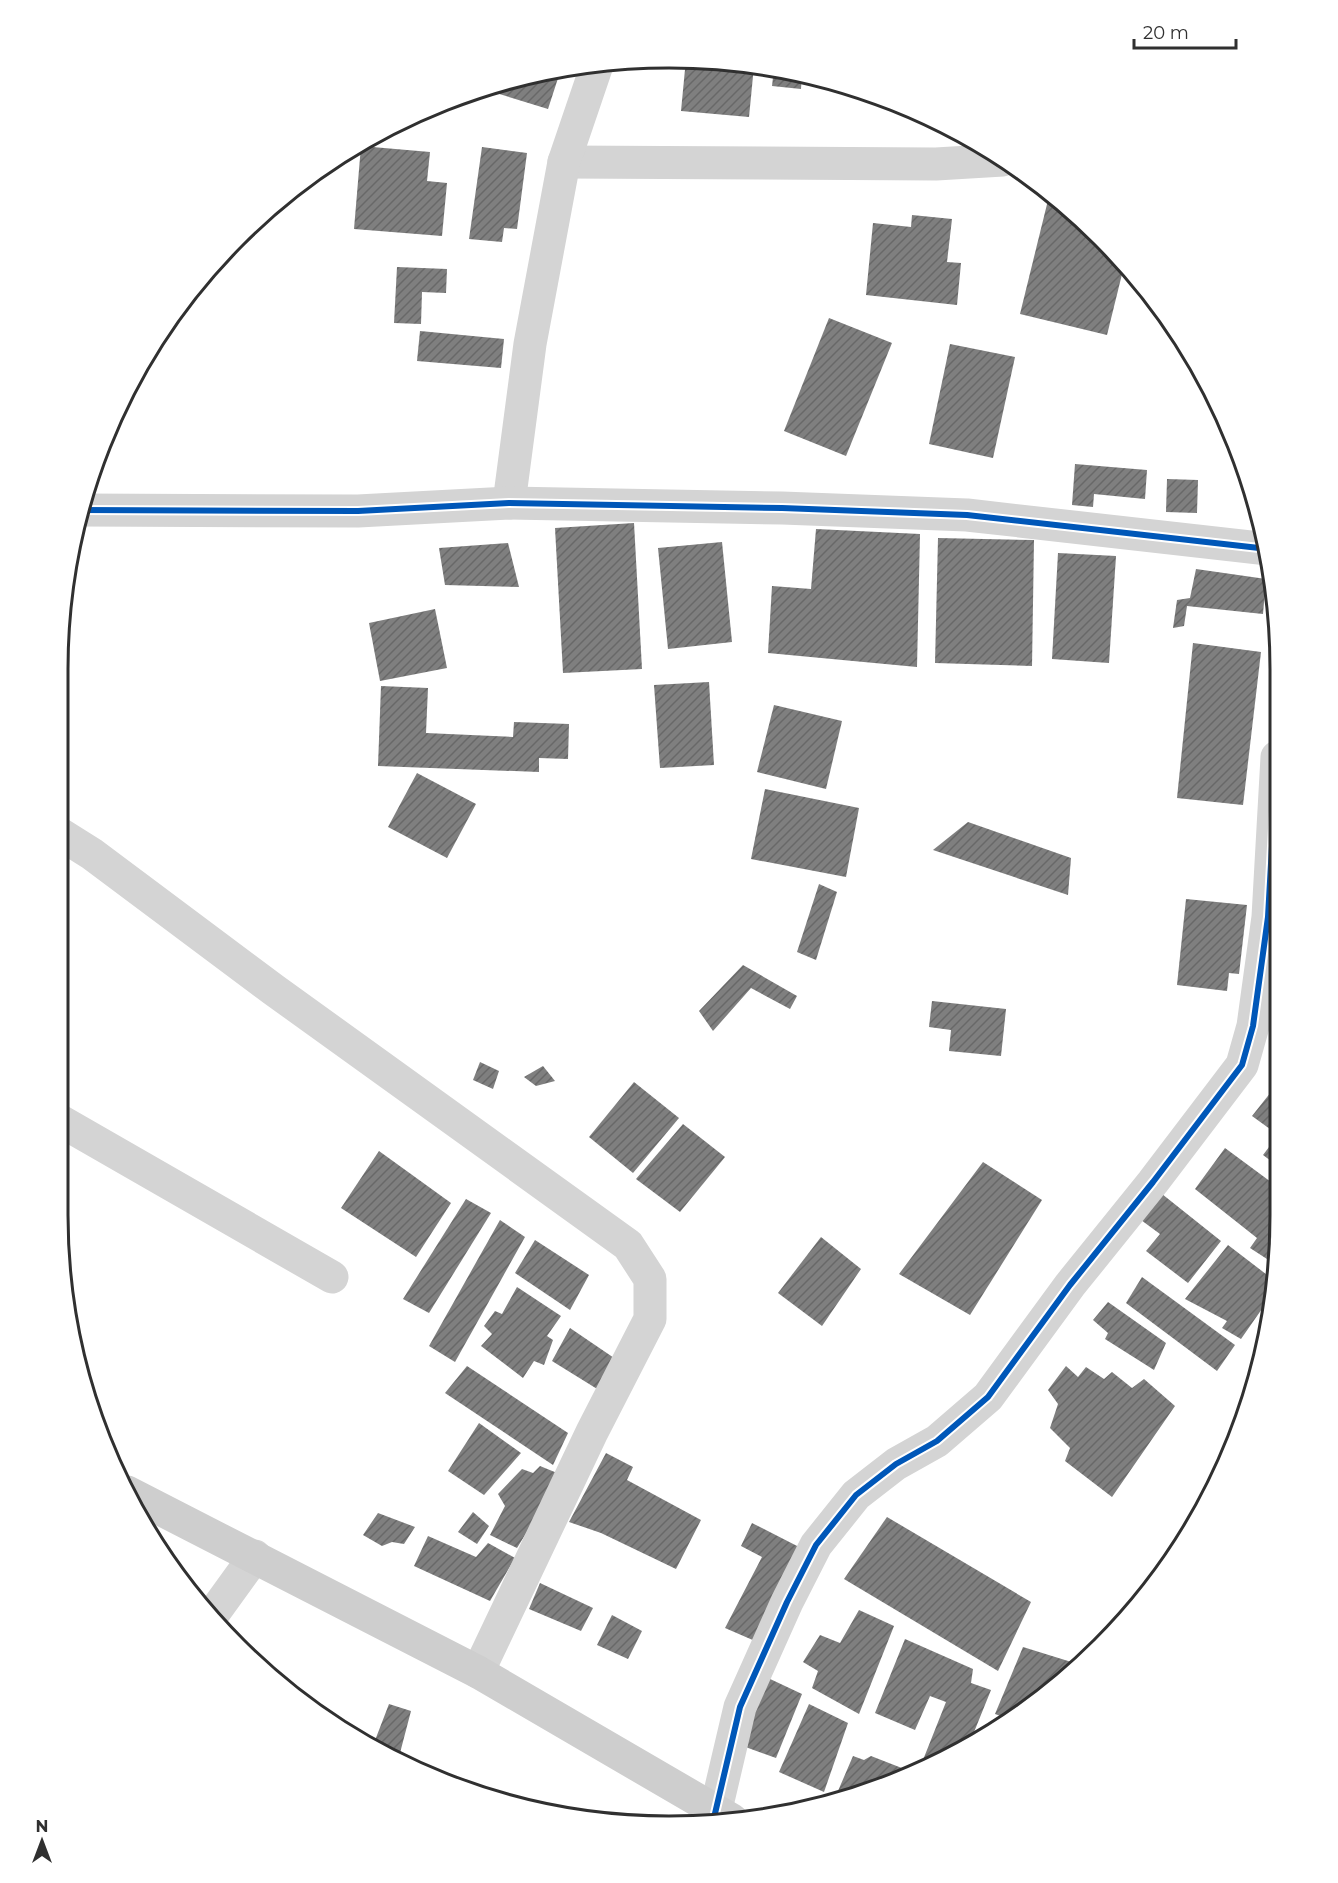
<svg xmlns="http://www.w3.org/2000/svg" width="1338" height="1883" font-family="Montserrat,sans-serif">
	<defs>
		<pattern id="building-hatch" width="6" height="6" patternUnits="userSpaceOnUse" patternTransform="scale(1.5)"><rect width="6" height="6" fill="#7f7f7f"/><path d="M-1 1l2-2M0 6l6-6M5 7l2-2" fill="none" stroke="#686868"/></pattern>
	</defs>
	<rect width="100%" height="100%" fill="#fff"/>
	<!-- building -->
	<g fill="url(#building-hatch)">
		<path d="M 709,58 L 754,66 L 749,117 L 681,111 L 686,59 Z"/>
		<path d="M 561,69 L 548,109 L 480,88 L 512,80 Z"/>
		<path d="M 774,69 L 802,74 L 801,89 L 772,86 Z"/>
		<path d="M 361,146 L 430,152 L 427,181 L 447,183 L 442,236 L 354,229 Z"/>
		<path d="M 482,147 L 527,153 L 517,229 L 504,228 L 502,242 L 469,239 Z"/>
		<path d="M 1050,192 L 1125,262 L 1107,335 L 1020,314 Z"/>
		<path d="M 912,215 L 952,219 L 947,262 L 961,263 L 957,305 L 866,295 L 873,223 L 911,227 Z"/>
		<path d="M 397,267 L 447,269 L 446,293 L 422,292 L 421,324 L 394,323 Z"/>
		<path d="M 829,318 L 892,343 L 846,456 L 784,431 Z"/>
		<path d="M 420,331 L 504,339 L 501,368 L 417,361 Z"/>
		<path d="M 950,344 L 1015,357 L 993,458 L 929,444 Z"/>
		<path d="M 1075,464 L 1147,470 L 1145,499 L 1094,494 L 1093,507 L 1072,505 Z"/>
		<path d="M 1167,479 L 1198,480 L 1197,513 L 1166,512 Z"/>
		<path d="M 634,523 L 642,669 L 563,673 L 555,528 Z"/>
		<path d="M 816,529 L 920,534 L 917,667 L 768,653 L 772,586 L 811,589 Z"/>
		<path d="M 938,538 L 1034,540 L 1032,666 L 935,663 Z"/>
		<path d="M 722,542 L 732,642 L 668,649 L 658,548 Z"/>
		<path d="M 508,543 L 519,587 L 445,585 L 439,548 Z"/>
		<path d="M 1058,553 L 1116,556 L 1109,663 L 1052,659 Z"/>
		<path d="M 1196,569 L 1266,579 L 1263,614 L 1187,606 L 1184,626 L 1173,628 L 1177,600 L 1190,598 Z"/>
		<path d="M 435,609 L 447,668 L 380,681 L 369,623 Z"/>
		<path d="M 1193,643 L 1261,652 L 1243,805 L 1177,798 Z"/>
		<path d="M 709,682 L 714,765 L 660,768 L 654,685 Z"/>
		<path d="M 381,686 L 428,688 L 426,733 L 513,737 L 514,722 L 569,724 L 568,759 L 539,758 L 539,772 L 378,766 Z"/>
		<path d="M 774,705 L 842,721 L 826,789 L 757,772 Z"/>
		<path d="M 417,773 L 476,804 L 447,858 L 388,827 Z"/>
		<path d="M 765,789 L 859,808 L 846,877 L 751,859 Z"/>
		<path d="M 968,822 L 1071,858 L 1068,895 L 933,850 Z"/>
		<path d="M 819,884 L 837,892 L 816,960 L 797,952 Z"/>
		<path d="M 1186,899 L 1247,905 L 1239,974 L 1229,973 L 1227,991 L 1177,985 Z"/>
		<path d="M 743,965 L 797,996 L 790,1009 L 751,988 L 713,1031 L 699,1011 Z"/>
		<path d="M 932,1001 L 1006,1009 L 1001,1056 L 949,1051 L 951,1030 L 929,1027 Z"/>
		<path d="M 480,1062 L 499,1071 L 493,1089 L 473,1080 Z"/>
		<path d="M 543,1066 L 555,1081 L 536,1086 L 524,1077 Z"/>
		<path d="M 634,1082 L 679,1118 L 633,1173 L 589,1137 Z"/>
		<path d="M 1279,1082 L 1279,1167 L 1263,1155 L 1278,1135 L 1252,1116 Z"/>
		<path d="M 683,1124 L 725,1157 L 680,1212 L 636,1179 Z"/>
		<path d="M 1225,1148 L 1279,1188 L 1278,1266 L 1250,1248 L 1257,1238 L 1195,1189 Z"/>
		<path d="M 379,1151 L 451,1203 L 416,1257 L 341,1208 Z"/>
		<path d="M 983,1162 L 1042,1200 L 970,1315 L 899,1274 Z"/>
		<path d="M 1162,1194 L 1221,1241 L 1188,1283 L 1146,1251 L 1160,1234 L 1141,1220 Z"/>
		<path d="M 466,1199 L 491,1213 L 429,1313 L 403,1299 Z"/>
		<path d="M 500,1220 L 525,1237 L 455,1362 L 429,1346 Z"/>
		<path d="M 821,1237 L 861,1269 L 822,1326 L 778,1293 Z"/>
		<path d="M 535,1240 L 589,1275 L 570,1310 L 515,1273 Z"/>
		<path d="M 1228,1245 L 1275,1281 L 1273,1293 L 1241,1339 L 1222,1328 L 1227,1321 L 1185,1299 Z"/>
		<path d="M 1142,1277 L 1235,1345 L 1217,1371 L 1126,1303 Z"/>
		<path d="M 517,1287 L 561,1316 L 547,1336 L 553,1340 L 544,1365 L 534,1361 L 523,1378 L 481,1346 L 492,1334 L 484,1326 L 495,1311 L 502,1314 Z"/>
		<path d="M 1108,1302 L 1166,1343 L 1154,1370 L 1105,1339 L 1108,1333 L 1093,1320 Z"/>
		<path d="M 570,1328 L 620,1362 L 602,1392 L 552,1361 Z"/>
		<path d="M 467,1366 L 568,1433 L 553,1465 L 445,1393 Z"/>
		<path d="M 1066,1366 L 1078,1377 L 1086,1367 L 1104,1379 L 1112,1372 L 1132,1388 L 1144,1379 L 1175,1406 L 1112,1497 L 1065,1461 L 1070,1448 L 1050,1428 L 1058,1404 L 1048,1390 Z"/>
		<path d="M 479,1423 L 521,1453 L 484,1495 L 448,1471 Z"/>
		<path d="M 606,1453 L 633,1467 L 627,1480 L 701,1520 L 676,1569 L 601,1533 L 569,1522 Z"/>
		<path d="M 540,1466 L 562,1475 L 517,1548 L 490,1535 L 505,1506 L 498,1494 L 522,1469 L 533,1473 Z"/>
		<path d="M 473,1512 L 489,1526 L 477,1544 L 458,1532 Z"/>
		<path d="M 378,1513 L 415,1527 L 404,1544 L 392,1542 L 382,1546 L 363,1535 Z"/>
		<path d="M 887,1517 L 1031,1602 L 998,1671 L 844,1579 Z"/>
		<path d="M 752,1523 L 801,1548 L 755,1641 L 725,1628 L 762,1557 L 741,1546 Z"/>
		<path d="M 428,1536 L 476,1557 L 488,1543 L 515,1558 L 490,1601 L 414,1566 Z"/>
		<path d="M 540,1583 L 593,1608 L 581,1631 L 529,1609 Z"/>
		<path d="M 859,1610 L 894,1626 L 859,1714 L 812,1688 L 818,1671 L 803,1662 L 820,1635 L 840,1643 Z"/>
		<path d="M 612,1615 L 642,1631 L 628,1659 L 597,1645 Z"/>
		<path d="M 905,1639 L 973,1669 L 971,1683 L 991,1690 L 970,1742 L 939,1763 L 919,1770 L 946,1702 L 930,1696 L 915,1730 L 875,1713 Z"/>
		<path d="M 1023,1647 L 1081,1665 L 1073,1674 L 1006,1718 L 995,1714 Z"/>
		<path d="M 768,1678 L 802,1694 L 776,1758 L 740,1745 Z"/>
		<path d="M 389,1704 L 411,1711 L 400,1753 L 394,1750 L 391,1758 L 376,1750 L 378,1745 L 374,1743 Z"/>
		<path d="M 809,1704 L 848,1723 L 824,1792 L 779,1772 Z"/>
		<path d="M 853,1756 L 864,1760 L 871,1756 L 912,1772 L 846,1795 L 838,1791 Z"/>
	</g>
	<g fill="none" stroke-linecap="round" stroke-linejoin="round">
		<!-- street -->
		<g stroke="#d4d4d4" stroke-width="33">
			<path d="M 564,162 L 936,164 L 1003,160"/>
			<path d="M 509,503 L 530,344 L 564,162 L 598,62"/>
			<path d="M 79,510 L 358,511 L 509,503 L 782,508 L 967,515 L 1268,549"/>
			<path d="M 57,832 L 92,854 L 274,990 L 628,1245 L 650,1279 L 650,1319 L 592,1432 L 478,1672"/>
			<path d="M 57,1119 L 332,1277"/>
			<path d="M 213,1614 L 255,1556"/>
			<path d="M 713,1822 L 740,1707 L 787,1602 L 816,1545 L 856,1495 L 896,1464 L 937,1441 L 988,1397 L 1070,1285 L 1153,1182 L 1242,1065 L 1253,1026 L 1268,917 L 1277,757"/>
		</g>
		<!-- secondary -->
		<path stroke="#cecece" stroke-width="33" d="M 127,1492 L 478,1672 L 732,1820"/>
		<defs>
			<g id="cycleway">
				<path d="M 79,510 L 358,511 L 509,503 L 782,508 L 967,515 L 1268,549"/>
				<path d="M 713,1822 L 740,1707 L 787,1602 L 816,1545 L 856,1495 L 896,1464 L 937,1441 L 988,1397 L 1070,1285 L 1153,1182 L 1242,1065 L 1253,1026 L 1268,917 L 1277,757"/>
			</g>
		</defs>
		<!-- cycleway casing -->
		<use href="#cycleway" stroke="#fff" stroke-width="10"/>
		<!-- cycleway -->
		<use href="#cycleway" stroke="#0057b8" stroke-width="6"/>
	</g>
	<!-- crop -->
	<path d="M0 0H1338V1883H0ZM669 68H669A601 601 0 0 1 1270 669V1215A601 601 0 0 1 669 1816H669A601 601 0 0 1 68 1215V669A601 601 0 0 1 669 68Z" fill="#fff" fill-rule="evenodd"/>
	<path fill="none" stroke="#303030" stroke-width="3" d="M669 68H669A601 601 0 0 1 1270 669V1215A601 601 0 0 1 669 1816H669A601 601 0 0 1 68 1215V669A601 601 0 0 1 669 68Z"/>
	<!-- north arrow -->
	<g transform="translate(42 1841)" stroke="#ffffff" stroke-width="4.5" paint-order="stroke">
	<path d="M0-4.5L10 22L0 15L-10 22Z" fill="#303030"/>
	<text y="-9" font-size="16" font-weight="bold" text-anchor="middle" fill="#303030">N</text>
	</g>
	<!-- scale -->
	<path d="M1134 39v9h102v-9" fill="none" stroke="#303030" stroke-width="3"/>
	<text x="1143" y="39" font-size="18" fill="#303030" stroke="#ffffff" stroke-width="4.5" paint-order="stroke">20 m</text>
</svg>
